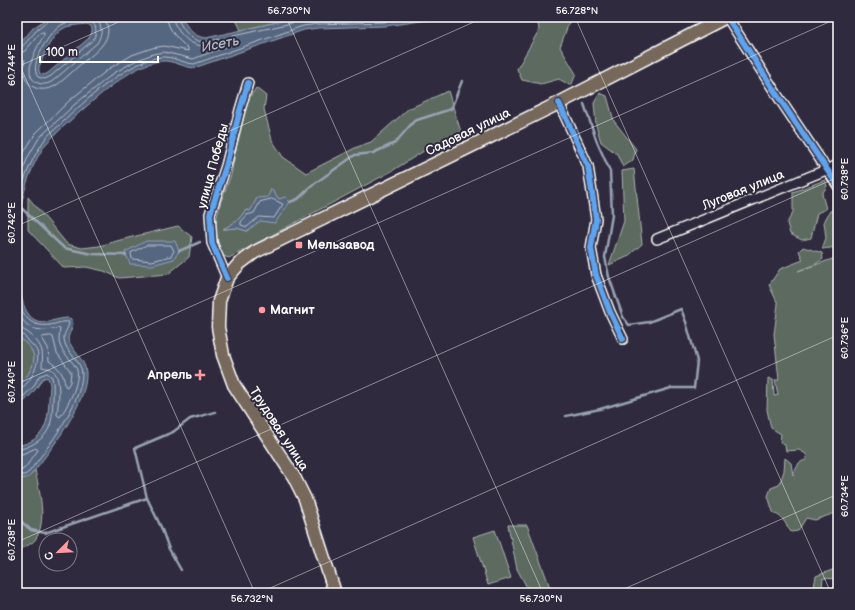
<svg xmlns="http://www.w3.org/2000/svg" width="855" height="610" font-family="'Balsamiq Sans',sans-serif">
	<rect width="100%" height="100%" fill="#2f2a3d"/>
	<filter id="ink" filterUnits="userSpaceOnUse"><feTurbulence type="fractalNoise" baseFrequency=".025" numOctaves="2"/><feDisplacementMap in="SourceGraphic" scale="8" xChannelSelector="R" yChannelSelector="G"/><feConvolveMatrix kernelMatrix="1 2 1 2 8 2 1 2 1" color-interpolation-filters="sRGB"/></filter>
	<g filter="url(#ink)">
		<!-- green -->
		<g fill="#5b6a60" stroke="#adb4b0" fill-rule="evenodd">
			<path d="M 236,17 L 300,17 L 241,30 L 235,18 Z"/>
			<path d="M 537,17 L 571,17 L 560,47 L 576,74 L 571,86 L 559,79 L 541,84 L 522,80 L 517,69 L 539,30 Z"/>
			<path d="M 256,88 L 266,96 L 264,109 L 272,140 L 283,157 L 306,173 L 357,147 L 371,142 L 408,109 L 448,91 L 462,135 L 438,142 L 392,171 L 229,258 L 220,255 L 215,225 L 221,201 L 231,175 L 244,106 ZM 272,190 L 279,199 L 247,231 L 237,228 L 224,229 L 237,221 L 246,210 L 250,211 L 268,197 Z"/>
			<path d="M 600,93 L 607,96 L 614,121 L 636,149 L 633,160 L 623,167 L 617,154 L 601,142 L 596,125 L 594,103 Z"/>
			<path d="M 634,169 L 642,244 L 627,257 L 609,265 L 624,221 L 622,171 Z"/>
			<path d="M 825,180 L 827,186 L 822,194 L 826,209 L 817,213 L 811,238 L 802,240 L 790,234 L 787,223 L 793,212 L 793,192 Z"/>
			<path d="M 28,197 L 67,244 L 82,248 L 99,246 L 124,239 L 178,226 L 192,237 L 189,257 L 168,274 L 119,278 L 104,271 L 86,267 L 64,268 L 28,230 Z"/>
			<path d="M 838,208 L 838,247 L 822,249 L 826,238 L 824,222 L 830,211 Z"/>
			<path d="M 803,247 L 822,253 L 823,259 L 816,264 L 798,271 L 838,257 L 838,512 L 815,520 L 806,518 L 798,531 L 791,532 L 782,518 L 773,512 L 768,496 L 771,488 L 779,485 L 784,471 L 785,458 L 791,463 L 793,475 L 799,463 L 807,459 L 806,454 L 799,450 L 786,451 L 785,445 L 780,443 L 781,434 L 771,428 L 767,410 L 768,378 L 773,380 L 774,396 L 778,395 L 775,380 L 779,380 L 774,334 L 778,304 L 769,285 L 780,269 L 803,260 L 799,251 Z"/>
			<path d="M 17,335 C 22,340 29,345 32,351 C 39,364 25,379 17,387 Z"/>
			<path d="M 35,470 C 39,489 48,522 35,540 C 32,544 22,548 17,551 L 17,479 C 25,479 30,476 35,470 Z"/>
			<path d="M 508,525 L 527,525 L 552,593 L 530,593 L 517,569 Z"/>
			<path d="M 495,530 L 511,578 L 488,585 L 473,537 Z"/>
			<path d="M 838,568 L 838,579 L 823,578 L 822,587 L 814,587 L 816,576 Z"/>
		</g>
		<!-- water -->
		<g fill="#556680" stroke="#99a3b3" fill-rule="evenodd">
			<path d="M 49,17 L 181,17 C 189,28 191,36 206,38 L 300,17 L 450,17 L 385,26 L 318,28 L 304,30 L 194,68 C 183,67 172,60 162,61 C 139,63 118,81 101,94 C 88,105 75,116 62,128 C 57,133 50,139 45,145 C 20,182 15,230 18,273 C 20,288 21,312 35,320 C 44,325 58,318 68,318 L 72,319 C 75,327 69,331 68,339 C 72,351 86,360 86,373 C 88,403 50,451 31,475 L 27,478 L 17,479 L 17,446 C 45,440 48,424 49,399 C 49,391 52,383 47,377 L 42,379 C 36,391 27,399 17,408 L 17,387 C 25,379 39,364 32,351 C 29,345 22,340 17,335 L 17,47 L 33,28 ZM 86,24 C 94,25 93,32 89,38 L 48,73 L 44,75 L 40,74 L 39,71 L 39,67 C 45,53 51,34 66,27 C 72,25 80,25 86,24 Z"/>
			<path d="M 271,189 L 279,199 L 285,197 L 290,202 L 275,223 L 260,221 L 247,231 L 237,228 L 223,229 L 237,221 L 246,210 L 250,211 L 257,198 L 268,197 Z"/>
			<path d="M 146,241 L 175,241 L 179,251 L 174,259 L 152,265 L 130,264 L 125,252 Z"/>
		</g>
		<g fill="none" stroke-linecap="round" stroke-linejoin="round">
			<!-- shore -->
			<g stroke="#bbc2cc" stroke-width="1">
				<path d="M 178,17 C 179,25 189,38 196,40 C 199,42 203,41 206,42 L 292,23 L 295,20 L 295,17"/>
				<path d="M 301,17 L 301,20 L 302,21 C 330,17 358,20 386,17"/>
				<path d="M 85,20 C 97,21 98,31 93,40 L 51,76 L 45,79 L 38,77 C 28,64 50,31 63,24 C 69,21 78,21 85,20 Z"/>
				<path d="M 17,49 L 21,48 L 36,31 L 48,21 L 49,17"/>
				<path d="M 17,54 L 25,51 L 39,34 L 42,33 L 44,33 L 44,35 C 38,46 21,73 36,82 C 43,86 49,84 54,80 L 97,43 C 103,33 103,25 94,17"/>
				<path d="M 17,60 L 25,60 C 24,64 23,69 24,73 C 27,91 46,93 58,84 C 66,78 74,70 82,63 C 96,52 118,37 103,17"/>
				<path d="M 17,169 L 23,154 L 35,134 L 70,100 L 110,68 L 132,55 L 152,48 L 164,46 L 188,51 L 188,48 C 179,41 167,29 167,17"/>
				<path d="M 17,186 L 28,157 L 39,138 L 74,105 L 114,73 L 135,61 L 153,54 L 164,52 L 193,59 L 228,46 L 227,43 C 206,47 193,50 179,31 C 176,26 173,23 173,17"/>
				<path d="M 272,199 L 283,204 L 274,218 L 259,217 L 247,227 L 241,225 L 241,222 L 247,215 L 254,213 L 260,202 Z"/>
				<path d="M 17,209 C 21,186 29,163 42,144 C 46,136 54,130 61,124 C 84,101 128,61 161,57 C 172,56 183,63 194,64 L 303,26 L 318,24 L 384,22 L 421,17"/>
				<path d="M 147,245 L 171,245 L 174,251 L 171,256 L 152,261 L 132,259 L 131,253 Z"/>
				<path d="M 17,294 C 21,313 28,328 50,325 C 56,324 62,321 69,322 C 69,328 63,333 64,339 C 65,353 82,360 82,374 C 82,403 47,449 29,472 L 25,475 L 17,475"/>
				<path d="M 17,311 C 27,331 38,332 58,328 L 60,329 C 60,332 59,335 59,338 C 58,352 73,359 77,370 C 80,383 67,407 60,417 L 57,415 C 58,404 63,376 51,369 C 49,368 45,368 42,367 C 42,362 43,357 42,351 C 40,342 26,328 17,328"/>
				<path d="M 17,333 C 22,333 24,336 27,339 C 30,343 35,347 37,351 C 41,362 29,388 17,390"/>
				<path d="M 51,336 L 53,337 L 57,353 L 71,372 L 70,382 L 67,387 L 65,386 C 64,373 59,368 49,361 L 48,348 L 42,338 L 43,337 Z"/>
				<path d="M 17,403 L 34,386 L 39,376 L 47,373 L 52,377 C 54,384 53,391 53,399 C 52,418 53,432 35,443 C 30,446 23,449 17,450"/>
				<path d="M 17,455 L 22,454 L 36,448 L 38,450 L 25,468 L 22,470 L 17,470"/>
			</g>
			<!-- stream -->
			<g stroke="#99a3b3" stroke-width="2.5">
				<path d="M 290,202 L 298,199 L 314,184 L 355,155 L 373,153 L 395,143 L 414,121 L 451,109 L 462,81"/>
				<path d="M 17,204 L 64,248 L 92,254 L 126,255"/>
				<path d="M 179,251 L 200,242"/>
				<path d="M 566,416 L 600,409 L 671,388 L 694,388 L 697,361 L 686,322 L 681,309 L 649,322 L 629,325 L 623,317 L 609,277 L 605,257 L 612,215 L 610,171 L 597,142 L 584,104"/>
				<path d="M 147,498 L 161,527 L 169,549 L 181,570"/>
				<path d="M 17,518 L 31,530 L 45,533 L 147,498 L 135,448 L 173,432 L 190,419 L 215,412"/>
			</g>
			<defs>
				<g id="minor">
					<path d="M 727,17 L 781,101 L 838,186"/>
					<path d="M 559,103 L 588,166 L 596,219 L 591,248 L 596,275 L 610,312 L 623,339"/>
					<path d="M 657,239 L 838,165"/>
					<path d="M 227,278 L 212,243 L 210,214 L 226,166 L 240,110 L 248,83"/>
				</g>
				<path id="major" d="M 335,593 L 305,499 L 294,477 L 234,385 L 223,355 L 218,327 L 219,301 L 227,278 L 239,264 L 255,252 L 559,103 L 726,17"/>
			</defs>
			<!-- minor casing -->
			<use href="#minor" stroke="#fff" stroke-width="12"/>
			<!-- major casing -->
			<use href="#major" stroke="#fff" stroke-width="15"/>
			<!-- minor -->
			<use href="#minor" stroke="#2f2a3d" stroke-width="9"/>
			<!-- major -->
			<use href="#major" stroke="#76695c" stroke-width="12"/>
			<defs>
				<g id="cycleway">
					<path d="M 727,17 L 781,101 L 838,186"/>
					<path d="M 559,103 L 588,166 L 596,219 L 591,248 L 596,275 L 610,312 L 623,339"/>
					<path d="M 227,278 L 212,243 L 210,214 L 226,166 L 240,110 L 248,83"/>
				</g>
			</defs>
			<!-- cycleway casing -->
			<use href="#cycleway" stroke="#2f2a3d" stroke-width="8"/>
			<!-- cycleway -->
			<use href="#cycleway" stroke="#60a3ed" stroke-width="6"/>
		</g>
	</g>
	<!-- ticks -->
	<path fill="none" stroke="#fff" stroke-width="1" stroke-opacity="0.45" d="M 286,17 L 543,593M 575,17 L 831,593M 17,59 L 255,593M 17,67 L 130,17M 17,226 L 485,17M 17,384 L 838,18M 17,542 L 838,177M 259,593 L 838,335M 615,593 L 838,494"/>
	<!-- markers -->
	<g fill="#ff9aa2" stroke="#2f2a3d" stroke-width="1.5">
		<rect x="295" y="241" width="8" height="8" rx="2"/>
		<circle cx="262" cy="310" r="4"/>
		<path d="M198 369h4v4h4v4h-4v4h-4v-4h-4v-4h4z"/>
	</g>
	<g text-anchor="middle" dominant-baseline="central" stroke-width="4" stroke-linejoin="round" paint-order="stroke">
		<!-- street labels -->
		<g font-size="13" fill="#fff" stroke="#2f2a3d">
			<text transform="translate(468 132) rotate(-26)">Садовая улица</text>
			<text transform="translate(213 166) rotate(-75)">улица Победы</text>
			<text transform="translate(743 190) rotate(-22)">Луговая улица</text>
			<text transform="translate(279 429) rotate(57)">Трудовая улица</text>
		</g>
		<!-- poi labels -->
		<g font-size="13" font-weight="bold" fill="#fff" stroke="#2f2a3d" text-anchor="start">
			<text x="307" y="245">Мельзавод</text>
			<text x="270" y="310">Магнит</text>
			<text x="192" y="375" text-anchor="end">Апрель</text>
		</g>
		<!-- water labels -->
		<g font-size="14" font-style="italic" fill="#b2bac6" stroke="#2f2a3d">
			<text transform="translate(220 44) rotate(-11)">Исеть</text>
		</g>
	</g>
	<!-- margin -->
	<rect width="855" height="610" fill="none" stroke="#2f2a3d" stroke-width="44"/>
	<!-- north arrow -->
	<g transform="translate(58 552) rotate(246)"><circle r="19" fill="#2f2a3d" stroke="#827f8b"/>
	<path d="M0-3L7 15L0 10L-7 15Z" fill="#ff9aa2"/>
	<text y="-6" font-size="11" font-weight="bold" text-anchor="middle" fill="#ffffff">С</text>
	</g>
	<!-- scale -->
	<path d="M40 56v6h118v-6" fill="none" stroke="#ffffff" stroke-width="2"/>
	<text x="46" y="56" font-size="12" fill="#ffffff" stroke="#2f2a3d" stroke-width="3" paint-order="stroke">100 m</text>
	<rect x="22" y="22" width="811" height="566" fill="none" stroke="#fff" stroke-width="1.5"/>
	<g font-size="10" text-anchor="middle" fill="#fff">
		<text x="289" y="14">56.730°N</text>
		<text x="577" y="14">56.728°N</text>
		<text transform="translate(11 65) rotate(-90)" y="4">60.744°E</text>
		<text transform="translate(844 179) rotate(-90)" y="4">60.738°E</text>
		<text transform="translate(11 223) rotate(-90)" y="4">60.742°E</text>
		<text transform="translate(844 338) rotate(-90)" y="4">60.736°E</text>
		<text transform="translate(11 382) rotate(-90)" y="4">60.740°E</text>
		<text transform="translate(844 496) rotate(-90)" y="4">60.734°E</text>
		<text transform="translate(11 540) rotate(-90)" y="4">60.738°E</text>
		<text x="252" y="602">56.732°N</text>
		<text x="541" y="602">56.730°N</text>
	</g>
</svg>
